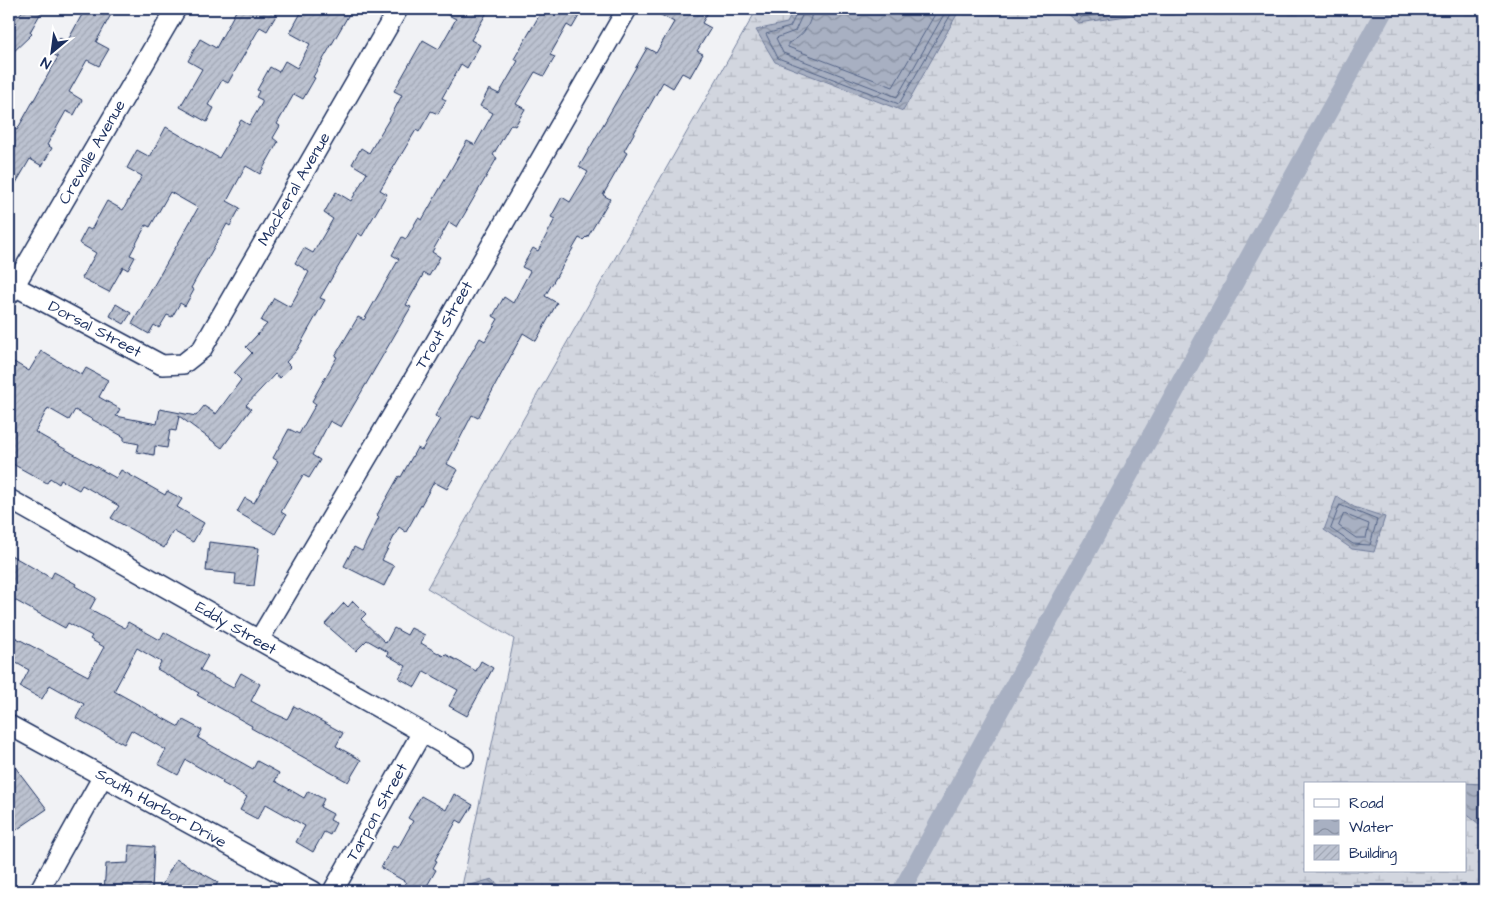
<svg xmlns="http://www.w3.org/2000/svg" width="1494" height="900" font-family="'Architects Daughter',sans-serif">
	<defs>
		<pattern id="wetland-marsh" width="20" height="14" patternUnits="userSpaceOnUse" patternTransform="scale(1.25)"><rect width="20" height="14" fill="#d2d6df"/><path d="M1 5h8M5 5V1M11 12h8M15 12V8" fill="none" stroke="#b4b8c2"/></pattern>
		<pattern id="water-waves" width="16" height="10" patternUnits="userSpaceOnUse" patternTransform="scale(1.25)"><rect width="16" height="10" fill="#a8b0c2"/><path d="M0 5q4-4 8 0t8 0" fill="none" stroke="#8890a1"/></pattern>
		<pattern id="building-hatch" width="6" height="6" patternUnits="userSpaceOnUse" patternTransform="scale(1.25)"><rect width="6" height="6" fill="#bcc2d0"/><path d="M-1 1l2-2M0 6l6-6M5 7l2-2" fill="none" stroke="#a1a7b5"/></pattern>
	</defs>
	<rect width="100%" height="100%" fill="#f1f2f5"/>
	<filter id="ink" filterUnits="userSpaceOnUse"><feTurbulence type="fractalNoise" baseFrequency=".02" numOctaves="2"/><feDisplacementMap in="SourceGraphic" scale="10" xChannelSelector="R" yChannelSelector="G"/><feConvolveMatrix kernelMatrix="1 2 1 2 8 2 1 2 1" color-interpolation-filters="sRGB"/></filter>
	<g filter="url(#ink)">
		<!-- wetland -->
		<path fill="url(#wetland-marsh)" stroke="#76829e" fill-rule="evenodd" d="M 757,9 L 1485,9 L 1485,891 L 461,891 L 514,639 L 427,588 ZM 1305,784 L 1465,784 L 1465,871 L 1305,871 Z"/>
		<!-- water -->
		<g fill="url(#water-waves)" stroke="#707c9a">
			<path d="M 794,9 L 960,9 L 903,111 L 775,62 L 756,30 L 787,23 Z"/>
			<path d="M 1061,9 L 1154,9 L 1127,16 L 1078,23 Z"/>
			<path d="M 1337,496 L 1354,507 L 1385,517 L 1374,552 L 1352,549 L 1324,530 Z"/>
			<path d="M 1462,783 L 1485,784 L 1485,826 L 1479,824 L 1465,813 L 1465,784 Z"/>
			<path d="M 492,879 L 505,891 L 450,891 Z"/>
		</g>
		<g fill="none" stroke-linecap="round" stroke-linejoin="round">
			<!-- shore -->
			<g stroke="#536386" stroke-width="1">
				<path d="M 799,9 L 790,27 L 766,34 L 778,58 L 899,104 L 954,9"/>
				<path d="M 805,9 L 795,31 L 776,38 L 783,53 L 897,97 L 947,9"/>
				<path d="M 812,9 C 812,24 802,38 788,43 L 788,47 L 893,87 L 938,9"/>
				<path d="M 1069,9 L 1080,17 L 1136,9"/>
				<path d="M 1340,505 L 1377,520 L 1370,545 L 1353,544 L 1331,529 Z"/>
				<path d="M 1344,514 L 1369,524 L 1366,538 L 1356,538 L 1339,526 Z"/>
			</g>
			<!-- canal -->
			<path stroke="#a8b0c2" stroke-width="18" d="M 901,891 L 1385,9"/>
		</g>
		<!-- building -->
		<g fill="url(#building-hatch)" stroke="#1b2f5e">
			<path d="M 25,9 L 43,9 L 30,32 L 32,34 L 9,56 L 9,24 Z"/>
			<path d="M 85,9 L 114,9 L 96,42 L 109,49 L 99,66 L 87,60 L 69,92 L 82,100 L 74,115 L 66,111 L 47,145 L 52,148 L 42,166 L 30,159 L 9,195 L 9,126 L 17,130 L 58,57 L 51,53 L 60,38 L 67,42 Z"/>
			<path d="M 237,9 L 266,9 L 277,14 L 267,31 L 260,27 L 228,83 L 222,80 L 208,105 L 214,108 L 207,122 L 180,107 L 202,69 L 188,61 L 200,39 L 216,48 Z"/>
			<path d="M 303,9 L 352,9 L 313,77 L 315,78 L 303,99 L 294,94 L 277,124 L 280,126 L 273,138 L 278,142 L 260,174 L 246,166 L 227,201 L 240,208 L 230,226 L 227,224 L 191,288 L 194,290 L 185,306 L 180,303 L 172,317 L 167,315 L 159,328 L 154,325 L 149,334 L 132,324 L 198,208 L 170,192 L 150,227 L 146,225 L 130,255 L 135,257 L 128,270 L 123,267 L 109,292 L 82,278 L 96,253 L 79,243 L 87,228 L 91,230 L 107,201 L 123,210 L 142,176 L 127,168 L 137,150 L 150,157 L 166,127 L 219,158 L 241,120 L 249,125 L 262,103 L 262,100 L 256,97 L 259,91 L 257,90 L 270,67 L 279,72 L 285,61 L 297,68 L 310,44 L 290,33 Z"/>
			<path d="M 437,9 L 489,9 L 471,40 L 480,45 L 467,68 L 461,64 L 442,98 L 446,100 L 438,114 L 431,111 L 419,132 L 416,130 L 380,190 L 387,194 L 362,236 L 358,233 L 320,298 L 325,300 L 297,350 L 286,362 L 291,367 L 280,378 L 275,374 L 246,405 L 251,409 L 222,448 L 179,416 L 176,431 L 170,430 L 167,448 L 155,446 L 154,455 L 137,452 L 139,444 L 124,441 L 124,437 L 75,410 L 69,420 L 48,408 L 35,432 L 116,478 L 121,470 L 165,495 L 167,491 L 182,499 L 177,507 L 204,523 L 193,542 L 173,531 L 164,548 L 111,518 L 119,506 L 82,485 L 79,490 L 61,480 L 59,484 L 50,478 L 47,483 L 9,462 L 9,372 L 14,362 L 29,371 L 41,351 L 82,375 L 86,368 L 108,380 L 99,397 L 120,409 L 116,416 L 157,424 L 160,409 L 196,416 L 204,406 L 216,414 L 241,380 L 234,373 L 252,353 L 246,347 L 267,324 L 261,321 L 274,298 L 290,307 L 309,272 L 295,263 L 304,248 L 313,253 L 333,219 L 324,213 L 336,192 L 351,201 L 367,173 L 352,164 L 361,148 L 369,153 L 391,116 L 402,95 L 394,91 L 423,40 L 439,49 L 456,19 Z"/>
			<path d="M 543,9 L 583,9 L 572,28 L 567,25 L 550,55 L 555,57 L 544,76 L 535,72 L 516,104 L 525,109 L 515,126 L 511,124 L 493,155 L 497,158 L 457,227 L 449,222 L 432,252 L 440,257 L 429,276 L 424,273 L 406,305 L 411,307 L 341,427 L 330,421 L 312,455 L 320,460 L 309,478 L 303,475 L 281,512 L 286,515 L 275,534 L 237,512 L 245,498 L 254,503 L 278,461 L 273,458 L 289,429 L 299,434 L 316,404 L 312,401 L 337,357 L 335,356 L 358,317 L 364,320 L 399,259 L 392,255 L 402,237 L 406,239 L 418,218 L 422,220 L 467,141 L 475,145 L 493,113 L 480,106 L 489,89 L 499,94 L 518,61 L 514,59 Z"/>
			<path d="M 650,9 L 710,9 L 702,23 L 711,28 L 697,51 L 703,54 L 690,77 L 682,73 L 673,88 L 663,82 L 624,151 L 627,153 L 603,195 L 610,199 L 587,238 L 586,237 L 583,240 L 579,238 L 545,296 L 557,303 L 536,341 L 523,333 L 478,418 L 472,415 L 447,464 L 458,470 L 447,489 L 434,482 L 406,532 L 399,527 L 382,560 L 394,566 L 384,586 L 344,566 L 354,547 L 362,551 L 379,517 L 377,515 L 399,476 L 401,477 L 417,448 L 422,450 L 440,419 L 435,416 L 457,378 L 480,338 L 485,341 L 498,319 L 493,316 L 504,297 L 513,303 L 530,271 L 522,267 L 533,248 L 538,251 L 555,219 L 551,217 L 562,197 L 570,202 L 588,172 L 579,167 L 647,48 L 656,53 L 674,22 Z"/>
			<path d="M 116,304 L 131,313 L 124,324 L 110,316 Z"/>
			<path d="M 209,542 L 259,548 L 254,586 L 235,584 L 236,574 L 206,571 Z"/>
			<path d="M 9,554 L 51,578 L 54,572 L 76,584 L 75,586 L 96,598 L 90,609 L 125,628 L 128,622 L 160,640 L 164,632 L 208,656 L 200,670 L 233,688 L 241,673 L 260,684 L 251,701 L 273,713 L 287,719 L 294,706 L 343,733 L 336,746 L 361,760 L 348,782 L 251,728 L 252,726 L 197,695 L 199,693 L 157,669 L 161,662 L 137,648 L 114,691 L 179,727 L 183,720 L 202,730 L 198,738 L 253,769 L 257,761 L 279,773 L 275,781 L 304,798 L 308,791 L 324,799 L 320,807 L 333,814 L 330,820 L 336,823 L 330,835 L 324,832 L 313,852 L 296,842 L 305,826 L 266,804 L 257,819 L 240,810 L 247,797 L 222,783 L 223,781 L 186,760 L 178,775 L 158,764 L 166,750 L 131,730 L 124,744 L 76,718 L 84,704 L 50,685 L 42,699 L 20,687 L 29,670 L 9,659 L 9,634 L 88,676 L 104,647 L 90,639 L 92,636 L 68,623 L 65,628 L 9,597 Z"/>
			<path d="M 353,601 L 366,614 L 361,619 L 386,643 L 394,628 L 407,635 L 411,628 L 425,635 L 421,643 L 443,656 L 445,654 L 476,671 L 481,661 L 493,668 L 467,716 L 449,706 L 458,690 L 424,671 L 415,687 L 399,678 L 406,666 L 387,655 L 388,652 L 367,640 L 356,651 L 325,624 L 344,603 L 348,607 Z"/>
			<path d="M 9,759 L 47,809 L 9,835 Z"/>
			<path d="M 454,794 L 473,805 L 462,823 L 457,820 L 435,860 L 437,861 L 433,868 L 436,870 L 424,891 L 401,891 L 406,882 L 381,868 L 393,846 L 398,848 L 413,821 L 408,818 L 421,796 L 446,810 Z"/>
			<path d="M 129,845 L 154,847 L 152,891 L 104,891 L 106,864 L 128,863 Z"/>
			<path d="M 176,859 L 218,882 L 213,891 L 168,891 L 161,887 Z"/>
		</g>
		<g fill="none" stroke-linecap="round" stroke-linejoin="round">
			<defs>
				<g id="minor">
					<path d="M 9,283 L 162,365 L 183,364 L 202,349 L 398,9"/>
					<path d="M 9,295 L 176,9"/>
					<path d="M 9,499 L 464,756"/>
					<path d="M 259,640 L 428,355 L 627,9"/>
					<path d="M 9,725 L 313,891"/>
					<path d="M 39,891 L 103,776"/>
					<path d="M 333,891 L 421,734"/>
				</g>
			</defs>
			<!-- minor casing -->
			<use href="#minor" stroke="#1b2f5e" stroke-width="22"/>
			<!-- minor -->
			<use href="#minor" stroke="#fff" stroke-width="19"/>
		</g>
	</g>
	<g text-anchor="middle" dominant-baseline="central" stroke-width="4" stroke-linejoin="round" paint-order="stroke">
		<!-- street labels -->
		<g font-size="16" fill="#1b2f5e" stroke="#fff">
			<text transform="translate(92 152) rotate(-60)">Crevalle Avenue</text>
			<text transform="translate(294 189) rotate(-60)">Mackeral Avenue</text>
			<text transform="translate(444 325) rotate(-60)">Trout Street</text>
			<text transform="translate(95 329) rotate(28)">Dorsal Street</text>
			<text transform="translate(236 628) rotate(30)">Eddy Street</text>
			<text transform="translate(161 808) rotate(29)">South Harbor Drive</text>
			<text transform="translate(377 812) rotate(-61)">Tarpon Street</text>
		</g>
	</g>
	<!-- margin -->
	<rect width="1494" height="900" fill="none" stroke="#fff" stroke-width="30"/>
	<rect x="15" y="15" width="1464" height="870" fill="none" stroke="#1b2f5e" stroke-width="2" filter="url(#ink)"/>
	<!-- legend -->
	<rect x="1304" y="782" width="162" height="90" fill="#ffffff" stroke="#a4acbf"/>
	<rect x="1314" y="799" width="25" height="8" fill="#ffffff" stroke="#a4acbf"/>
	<text x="1349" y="808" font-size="15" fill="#1b2f5e">Road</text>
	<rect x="1314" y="820" width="25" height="15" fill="url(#water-waves)" stroke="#a4acbf"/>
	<text x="1349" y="832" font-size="15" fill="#1b2f5e">Water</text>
	<rect x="1314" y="845" width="25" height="15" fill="url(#building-hatch)" stroke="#a4acbf"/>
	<text x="1349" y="858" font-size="15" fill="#1b2f5e">Building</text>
	<!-- north arrow -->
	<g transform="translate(52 52) rotate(209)" stroke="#ffffff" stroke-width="4" paint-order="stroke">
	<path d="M0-4L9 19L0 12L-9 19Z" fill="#1b2f5e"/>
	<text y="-8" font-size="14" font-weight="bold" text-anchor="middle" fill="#1b2f5e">N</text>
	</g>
</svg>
